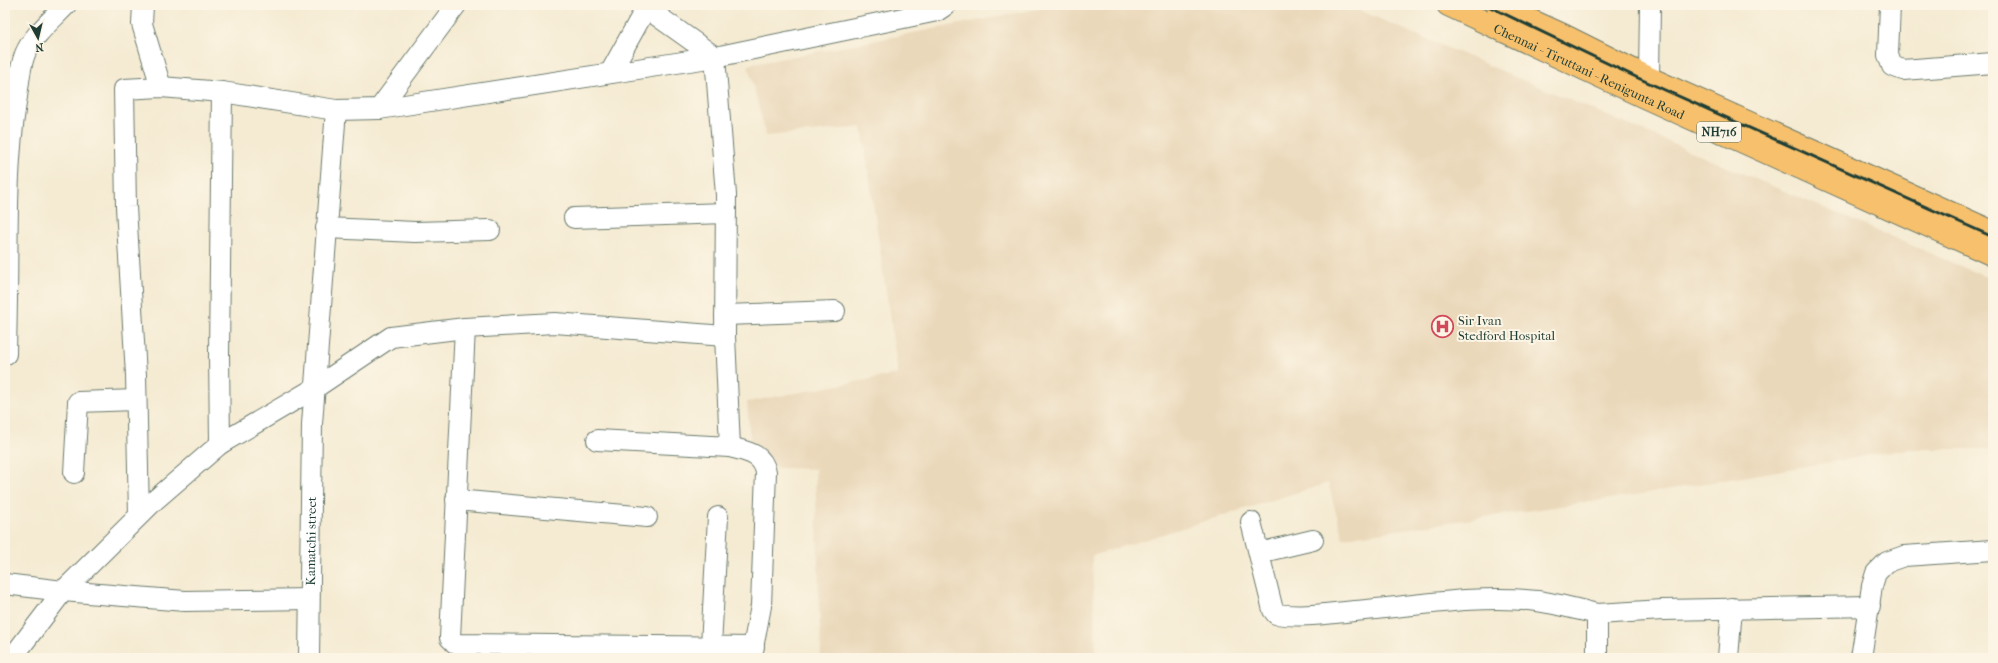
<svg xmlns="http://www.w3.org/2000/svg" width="1998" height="663" font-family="'IM FELL French Canon',serif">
	<rect width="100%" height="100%" fill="#fcf5e5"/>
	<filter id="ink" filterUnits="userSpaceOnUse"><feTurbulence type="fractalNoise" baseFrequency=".025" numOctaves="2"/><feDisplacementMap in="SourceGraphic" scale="8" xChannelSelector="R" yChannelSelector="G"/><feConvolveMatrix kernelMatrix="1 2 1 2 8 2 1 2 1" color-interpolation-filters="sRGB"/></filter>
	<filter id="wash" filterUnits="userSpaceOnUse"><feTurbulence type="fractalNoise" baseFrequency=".012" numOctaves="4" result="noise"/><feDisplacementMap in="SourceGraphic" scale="16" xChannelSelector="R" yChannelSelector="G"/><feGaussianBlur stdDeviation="0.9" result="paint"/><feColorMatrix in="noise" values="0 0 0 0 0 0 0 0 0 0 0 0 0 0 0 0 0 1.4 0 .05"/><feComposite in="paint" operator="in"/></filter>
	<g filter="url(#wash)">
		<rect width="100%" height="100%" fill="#f5ebd3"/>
		<!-- built -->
		<path fill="#ead8ba" d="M 1058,5 L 1347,5 L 1993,280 L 1993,449 L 1908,449 L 1629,496 L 1343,538 L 1328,483 L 1092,556 L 1096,658 L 821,658 L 815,469 L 752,467 L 747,402 L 898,374 L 862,127 L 766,136 L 748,65 Z"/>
	</g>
	<g filter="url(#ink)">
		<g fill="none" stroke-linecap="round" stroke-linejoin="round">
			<defs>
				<g id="street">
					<path d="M 143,5 L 142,24 L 161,87"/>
					<path d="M 642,5 L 715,57 L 726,195 L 725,336 L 730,447 C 747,452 762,453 766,472 L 761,606 L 751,658"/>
					<path d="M 1890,5 L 1888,55 L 1892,66 L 1903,70 L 1993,63"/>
					<path d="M 610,73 L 646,8"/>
					<path d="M 1649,78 L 1650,5"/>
					<path d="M 379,109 L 456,5"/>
					<path d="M 574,218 L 726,213"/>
					<path d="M 326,228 L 415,232 L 490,230"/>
					<path d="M 5,298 L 7,298 C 8,232 6,167 16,103 C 19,87 19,69 25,54 C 33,35 52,20 66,5"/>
					<path d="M 725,315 L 835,311"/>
					<path d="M 465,328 L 450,638 L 456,644 L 754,647"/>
					<path d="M 6,354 L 7,298"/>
					<path d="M 597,440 L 730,447"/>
					<path d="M 220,444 L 219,354 L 222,92"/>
					<path d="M 74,473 L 78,402 L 136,400"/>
					<path d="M 456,500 L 647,517"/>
					<path d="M 139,515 L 136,375 L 126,207 L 124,89 L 161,87 L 222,92 L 336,110 L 379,109 L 715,57 L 937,11 L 946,5"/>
					<path d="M 1251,522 L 1273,610 L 1276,614 C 1302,618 1330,613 1355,611 C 1416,606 1477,594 1537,601 C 1558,604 1577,609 1597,614"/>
					<path d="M 1259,553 L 1313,540"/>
					<path d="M 5,584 L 63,591 L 185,601 L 309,599"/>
					<path d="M 711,646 L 718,517"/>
					<path d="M 12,658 L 63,591 L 155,500 L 220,444 L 315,388 L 391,337 L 465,328 L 555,323 L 725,336"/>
					<path id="s1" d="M 309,658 L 312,424 L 336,110"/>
					<path d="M 1597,658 L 1597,614 L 1663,610 L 1870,606"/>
					<path d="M 1728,658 L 1732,608"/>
					<path d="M 1861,658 L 1872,586 L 1876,573 L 1887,562 L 1904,556 L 1993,550"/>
				</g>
				<g id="highway">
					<path id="s2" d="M 1448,5 L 1644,97 L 1993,255"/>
					<path d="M 1497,5 L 1565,36 L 1649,78 L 1993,232"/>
				</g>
			</defs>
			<!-- street casing -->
			<use href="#street" stroke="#6a7a6c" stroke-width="22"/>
			<!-- highway casing -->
			<use href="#highway" stroke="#6a7a6c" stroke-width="24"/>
			<!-- street -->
			<use href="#street" stroke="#fff" stroke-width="20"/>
			<!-- highway -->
			<use href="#highway" stroke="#f7c06c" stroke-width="22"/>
			<!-- rail -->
			<path stroke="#1f3d34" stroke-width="3" d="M 1486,5 L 1638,78 L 1993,237"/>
		</g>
	</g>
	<!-- icons -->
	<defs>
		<symbol id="hospital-ring" viewBox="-11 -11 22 22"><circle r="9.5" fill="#fcf5e5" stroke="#d1495b" stroke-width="1.5"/><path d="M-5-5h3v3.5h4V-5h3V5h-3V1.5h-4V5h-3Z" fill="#d1495b"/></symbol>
	</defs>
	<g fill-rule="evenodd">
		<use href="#hospital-ring" x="1430" y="314" width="25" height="25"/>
	</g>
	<g text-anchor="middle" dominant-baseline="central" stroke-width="4" stroke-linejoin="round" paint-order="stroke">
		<!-- shield labels -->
		<rect fill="#fcf5e5" stroke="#617469" stroke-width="1" x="1697" y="122" width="44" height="20" rx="3"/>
		<g font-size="12" font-weight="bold" fill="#1f3d34">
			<text x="1719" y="132">NH716</text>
		</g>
		<!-- street labels -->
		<g font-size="13" fill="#1f3d34" stroke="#fcf5e5">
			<text stroke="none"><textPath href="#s2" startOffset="156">Chennai - Tiruttani - Renigunta Road</textPath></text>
			<text stroke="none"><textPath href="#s1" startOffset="117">Kamatchi street</textPath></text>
		</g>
		<!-- poi labels -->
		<g font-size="13" fill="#1f3d34" stroke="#fcf5e5" text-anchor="start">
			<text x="1458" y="320">Sir Ivan<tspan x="1458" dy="15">Stedford Hospital</tspan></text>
		</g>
	</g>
	<!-- margin -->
	<rect width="1998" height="663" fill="none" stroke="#fcf5e5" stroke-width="20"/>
	<!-- north arrow -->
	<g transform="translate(38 38) rotate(172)" stroke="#fcf5e5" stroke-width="3" paint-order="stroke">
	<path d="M0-3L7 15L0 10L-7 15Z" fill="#1f3d34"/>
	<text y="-6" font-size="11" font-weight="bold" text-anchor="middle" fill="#1f3d34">N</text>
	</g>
</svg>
